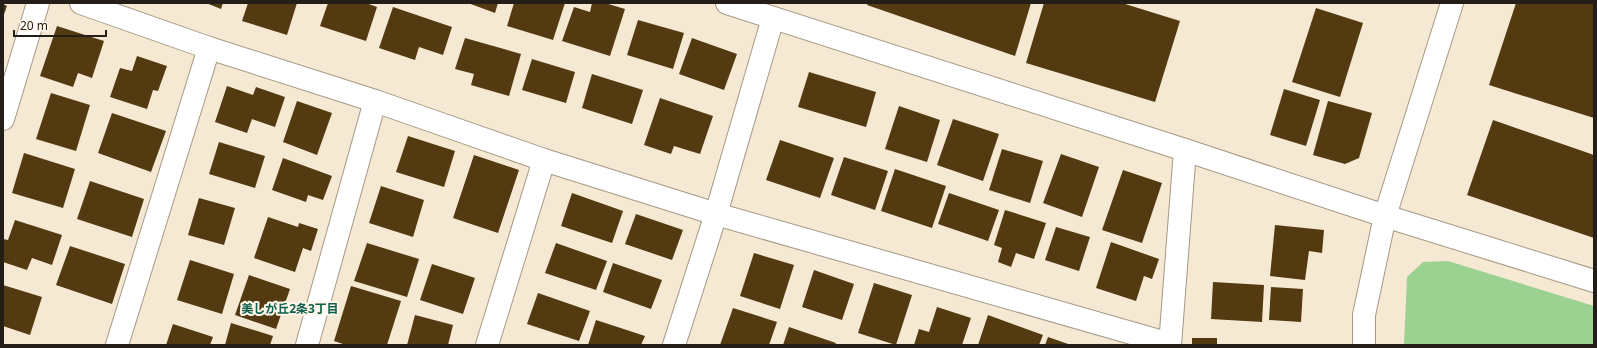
<svg xmlns="http://www.w3.org/2000/svg" width="1597" height="348" font-family="'Noto Sans','Noto Sans JP',sans-serif">
	<rect width="100%" height="100%" fill="#f6e9d4"/>
	<!-- green -->
	<path fill="#9bd292" d="M 1448,261 L 1594,306 L 1594,345 L 1404,345 L 1407,277 L 1423,262 Z"/>
	<!-- building -->
	<g fill="#533a10">
		<path d="M 206,3 L 223,3 L 221,9 Z"/>
		<path d="M 248,3 L 297,3 L 287,35 L 242,21 Z"/>
		<path d="M 328,3 L 366,3 L 377,7 L 366,41 L 320,26 Z"/>
		<path d="M 468,3 L 498,3 L 495,13 Z"/>
		<path d="M 514,3 L 565,3 L 553,40 L 507,26 Z"/>
		<path d="M 592,3 L 605,3 L 625,9 L 610,56 L 562,41 L 574,7 L 590,12 Z"/>
		<path d="M 868,3 L 1031,3 L 1015,56 L 867,5 Z"/>
		<path d="M 1044,3 L 1122,3 L 1180,21 L 1155,102 L 1026,63 Z"/>
		<path d="M 1516,3 L 1594,3 L 1594,118 L 1489,85 Z"/>
		<path d="M 3,4 L 7,6 L 3,17 Z"/>
		<path d="M 393,7 L 452,27 L 443,55 L 419,47 L 415,60 L 379,48 Z"/>
		<path d="M 1316,8 L 1363,23 L 1340,97 L 1292,82 Z"/>
		<path d="M 638,20 L 684,33 L 673,69 L 627,55 Z"/>
		<path d="M 57,26 L 104,41 L 92,78 L 78,73 L 73,87 L 40,76 Z"/>
		<path d="M 465,38 L 521,54 L 509,96 L 471,85 L 474,74 L 455,69 Z"/>
		<path d="M 692,38 L 737,54 L 724,90 L 679,74 Z"/>
		<path d="M 137,56 L 167,66 L 158,91 L 153,90 L 147,109 L 110,97 L 120,68 L 132,71 Z"/>
		<path d="M 532,59 L 575,72 L 566,103 L 522,90 Z"/>
		<path d="M 809,72 L 876,92 L 866,127 L 798,107 Z"/>
		<path d="M 592,74 L 643,90 L 632,124 L 582,108 Z"/>
		<path d="M 227,86 L 253,95 L 256,87 L 285,97 L 275,127 L 252,119 L 247,133 L 215,122 Z"/>
		<path d="M 1284,89 L 1320,100 L 1306,146 L 1270,135 Z"/>
		<path d="M 51,93 L 90,105 L 76,151 L 36,139 Z"/>
		<path d="M 660,98 L 713,116 L 700,154 L 674,146 L 671,154 L 644,145 Z"/>
		<path d="M 297,101 L 332,113 L 317,155 L 283,142 Z"/>
		<path d="M 1328,101 L 1372,113 L 1359,158 L 1345,164 L 1313,155 Z"/>
		<path d="M 899,106 L 940,120 L 927,162 L 885,149 Z"/>
		<path d="M 112,113 L 166,131 L 151,172 L 98,153 Z"/>
		<path d="M 953,119 L 999,134 L 983,181 L 937,165 Z"/>
		<path d="M 1493,120 L 1594,155 L 1594,238 L 1467,195 Z"/>
		<path d="M 408,136 L 455,151 L 444,187 L 396,172 Z"/>
		<path d="M 780,140 L 834,158 L 820,198 L 766,180 Z"/>
		<path d="M 219,142 L 265,156 L 255,188 L 209,174 Z"/>
		<path d="M 1002,149 L 1043,161 L 1030,203 L 989,190 Z"/>
		<path d="M 24,153 L 75,169 L 63,208 L 12,193 Z"/>
		<path d="M 1061,154 L 1099,167 L 1082,217 L 1043,203 Z"/>
		<path d="M 474,155 L 519,170 L 498,233 L 453,218 Z"/>
		<path d="M 844,157 L 888,171 L 875,210 L 831,195 Z"/>
		<path d="M 283,158 L 332,176 L 323,200 L 308,195 L 306,202 L 272,190 Z"/>
		<path d="M 895,169 L 946,186 L 932,228 L 881,211 Z"/>
		<path d="M 1123,170 L 1162,183 L 1142,243 L 1102,230 Z"/>
		<path d="M 90,181 L 144,199 L 132,237 L 77,219 Z"/>
		<path d="M 381,186 L 424,200 L 413,237 L 369,223 Z"/>
		<path d="M 572,193 L 623,211 L 612,243 L 561,226 Z"/>
		<path d="M 949,193 L 999,210 L 988,241 L 938,224 Z"/>
		<path d="M 199,198 L 235,208 L 224,245 L 188,235 Z"/>
		<path d="M 1005,210 L 1046,223 L 1034,259 L 1016,253 L 1011,267 L 998,262 L 1002,248 L 994,245 Z"/>
		<path d="M 636,214 L 683,230 L 672,260 L 625,244 Z"/>
		<path d="M 268,217 L 298,227 L 299,223 L 318,229 L 311,251 L 303,248 L 295,272 L 254,258 Z"/>
		<path d="M 15,220 L 62,235 L 52,265 L 32,258 L 27,270 L 3,262 L 3,239 L 8,240 Z"/>
		<path d="M 1275,225 L 1324,230 L 1322,253 L 1309,251 L 1305,280 L 1270,276 Z"/>
		<path d="M 1056,227 L 1090,237 L 1079,271 L 1045,260 Z"/>
		<path d="M 1111,242 L 1159,259 L 1152,279 L 1144,276 L 1136,301 L 1096,288 Z"/>
		<path d="M 367,243 L 419,259 L 407,297 L 354,281 Z"/>
		<path d="M 556,243 L 607,261 L 596,290 L 545,273 Z"/>
		<path d="M 70,246 L 125,264 L 112,304 L 56,285 Z"/>
		<path d="M 754,253 L 794,265 L 780,309 L 740,296 Z"/>
		<path d="M 190,260 L 234,274 L 222,314 L 177,300 Z"/>
		<path d="M 613,263 L 662,280 L 651,309 L 603,292 Z"/>
		<path d="M 432,264 L 475,278 L 463,314 L 420,300 Z"/>
		<path d="M 814,270 L 854,284 L 842,320 L 802,307 Z"/>
		<path d="M 249,275 L 290,289 L 276,329 L 235,315 Z"/>
		<path d="M 1213,282 L 1264,285 L 1262,322 L 1211,319 Z"/>
		<path d="M 874,283 L 912,295 L 896,345 L 858,333 Z"/>
		<path d="M 3,285 L 42,297 L 30,335 L 3,326 Z"/>
		<path d="M 351,286 L 401,301 L 387,345 L 346,345 L 334,341 Z"/>
		<path d="M 1271,287 L 1303,289 L 1301,322 L 1269,320 Z"/>
		<path d="M 538,293 L 590,311 L 579,341 L 527,324 Z"/>
		<path d="M 937,307 L 971,318 L 962,345 L 914,345 L 919,329 L 929,332 Z"/>
		<path d="M 733,308 L 777,322 L 769,345 L 720,345 Z"/>
		<path d="M 415,315 L 453,325 L 448,345 L 407,345 Z"/>
		<path d="M 988,315 L 1043,335 L 1039,345 L 978,345 Z"/>
		<path d="M 596,320 L 645,336 L 641,345 L 588,345 Z"/>
		<path d="M 231,323 L 273,336 L 270,345 L 225,345 Z"/>
		<path d="M 173,324 L 213,337 L 210,345 L 166,345 Z"/>
		<path d="M 789,327 L 836,343 L 835,345 L 783,345 Z"/>
		<path d="M 1048,337 L 1071,345 L 1045,345 Z"/>
		<rect x="1192" y="338" width="25" height="7"/>
	</g>
	<g fill="none" stroke-linecap="round" stroke-linejoin="round">
		<defs>
			<g id="minor">
				<path d="M 81,3 L 209,48 L 375,101 L 544,160 L 716,214 L 1170,344"/>
				<path d="M 727,3 L 1185,150 L 1385,216 L 1594,281"/>
				<path d="M 3,119 L 38,3"/>
				<path d="M 117,345 L 209,48"/>
				<path d="M 307,345 L 375,101"/>
				<path d="M 487,345 L 544,160"/>
				<path d="M 674,345 L 716,214 L 773,18"/>
				<path d="M 1170,345 L 1185,150"/>
			</g>
			<path id="tertiary" d="M 1364,345 L 1364,315 L 1385,216 L 1452,3"/>
		</defs>
		<!-- minor casing -->
		<use href="#minor" stroke="#a59985" stroke-width="24"/>
		<!-- tertiary casing -->
		<use href="#tertiary" stroke="#a59985" stroke-width="24"/>
		<!-- minor -->
		<use href="#minor" stroke="#fff" stroke-width="22"/>
		<!-- tertiary -->
		<use href="#tertiary" stroke="#fff" stroke-width="22"/>
	</g>
	<g text-anchor="middle" dominant-baseline="central" stroke-width="4" stroke-linejoin="round" paint-order="stroke">
		<!-- neighbourhood labels -->
		<g font-size="12" font-weight="bold" fill="#10604d" stroke="#fff7ea">
			<text x="290" y="308">美しが丘2条3丁目</text>
		</g>
	</g>
	<!-- border -->
	<rect width="1597" height="348" fill="none" stroke="#231e17" stroke-width="8"/>
	<!-- scale -->
	<path d="M14 30v6h92v-6" fill="none" stroke="#231e17" stroke-width="2"/>
	<text x="20" y="30" font-size="12" fill="#231e17" stroke="#fff7ea" stroke-width="3" paint-order="stroke">20 m</text>
</svg>
